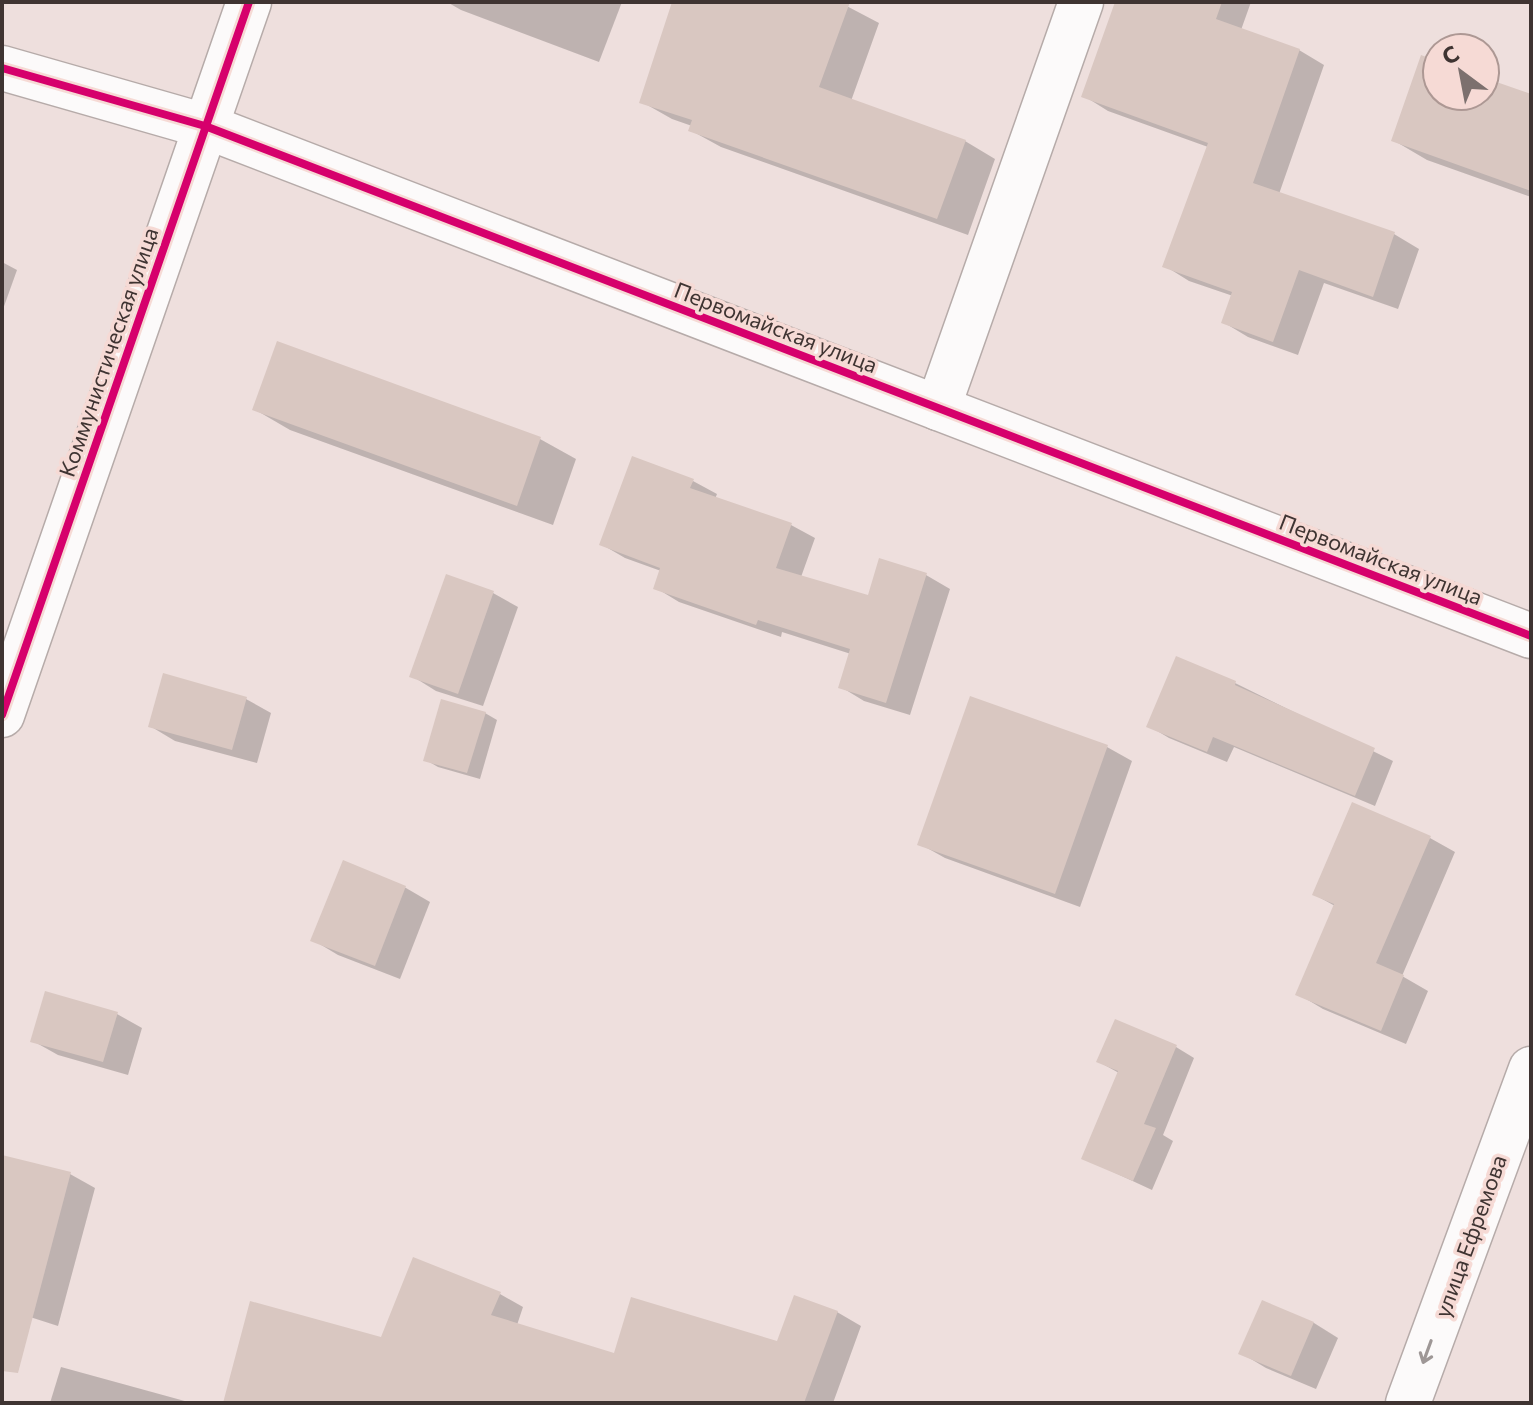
<svg xmlns="http://www.w3.org/2000/svg" width="1533" height="1405" font-family="Commissioner,sans-serif">
	<rect width="100%" height="100%" fill="#eedfdd"/>
	<!-- shadow -->
	<g fill="#0003">
		<path d="M 447,2 L 622,2 L 599,62 L 461,10 Z"/>
		<path d="M 674,2 L 839,2 L 879,23 L 851,101 L 965,141 L 995,159 L 968,235 L 721,147 L 690,130 L 692,126 L 672,119 L 642,102 Z"/>
		<path d="M 1117,2 L 1251,2 L 1241,30 L 1299,50 L 1324,65 L 1279,194 L 1394,234 L 1419,249 L 1398,309 L 1324,283 L 1298,355 L 1248,337 L 1223,322 L 1233,296 L 1189,281 L 1165,266 L 1208,147 L 1108,111 L 1084,96 Z"/>
		<path d="M 1437,63 L 1437,96 L 1485,96 L 1485,80 L 1531,96 L 1531,197 L 1427,160 L 1393,140 Z"/>
		<path d="M 2,262 L 17,270 L 2,312 Z"/>
		<path d="M 254,409 L 540,439 L 576,459 L 553,525 L 290,430 Z"/>
		<path d="M 693,481 L 717,494 L 715,499 L 791,525 L 815,538 L 801,577 L 869,598 L 926,575 L 950,589 L 910,715 L 864,701 L 841,687 L 851,654 L 782,632 L 781,637 L 679,602 L 656,588 L 661,571 L 625,558 L 601,544 Z"/>
		<path d="M 493,593 L 518,607 L 483,706 L 436,691 L 412,676 Z"/>
		<path d="M 164,676 L 246,699 L 271,713 L 257,763 L 175,741 L 150,726 Z"/>
		<path d="M 1235,683 L 1393,761 L 1375,806 L 1234,747 L 1227,762 L 1169,738 L 1149,726 Z"/>
		<path d="M 971,698 L 1107,747 L 1132,761 L 1080,907 L 945,858 L 920,844 Z"/>
		<path d="M 485,713 L 497,720 L 480,779 L 438,767 L 426,760 Z"/>
		<path d="M 1430,838 L 1455,852 L 1402,976 L 1428,991 L 1406,1044 L 1323,1009 L 1298,994 L 1335,906 L 1315,895 Z"/>
		<path d="M 344,863 L 406,888 L 430,902 L 400,979 L 338,955 L 313,940 Z"/>
		<path d="M 117,1014 L 142,1028 L 128,1075 L 58,1055 L 33,1041 Z"/>
		<path d="M 1176,1047 L 1194,1058 L 1163,1135 L 1173,1141 L 1152,1190 L 1083,1158 L 1119,1073 L 1099,1062 Z"/>
		<path d="M 2,1157 L 70,1174 L 95,1188 L 58,1326 L 2,1308 Z"/>
		<path d="M 500,1294 L 523,1307 L 517,1325 L 615,1355 L 778,1344 L 837,1312 L 861,1326 L 833,1403 L 238,1403 L 382,1339 Z"/>
		<path d="M 1263,1302 L 1314,1323 L 1338,1338 L 1316,1389 L 1266,1368 L 1241,1353 Z"/>
		<path d="M 61,1367 L 192,1403 L 50,1403 Z"/>
	</g>
	<!-- building -->
	<g fill="#d9c7c1">
		<path d="M 672,2 L 850,2 L 819,87 L 966,140 L 937,219 L 688,131 L 692,120 L 639,103 Z"/>
		<path d="M 1115,2 L 1222,2 L 1216,19 L 1300,49 L 1253,183 L 1395,232 L 1373,297 L 1299,270 L 1273,342 L 1221,323 L 1232,292 L 1162,267 L 1208,143 L 1081,97 Z"/>
		<path d="M 1421,55 L 1437,61 L 1437,96 L 1485,96 L 1485,78 L 1531,94 L 1531,191 L 1391,141 Z"/>
		<path d="M 277,341 L 541,437 L 517,506 L 252,410 Z"/>
		<path d="M 632,456 L 694,479 L 690,488 L 792,523 L 776,568 L 868,595 L 879,558 L 927,573 L 886,703 L 838,688 L 850,649 L 758,620 L 756,625 L 653,589 L 660,568 L 599,545 Z"/>
		<path d="M 446,574 L 494,591 L 458,694 L 409,677 Z"/>
		<path d="M 1176,656 L 1236,681 L 1235,685 L 1375,748 L 1355,796 L 1213,737 L 1207,752 L 1146,727 Z"/>
		<path d="M 163,673 L 247,697 L 232,750 L 148,727 Z"/>
		<path d="M 970,696 L 1108,745 L 1055,894 L 917,845 Z"/>
		<path d="M 441,699 L 486,712 L 467,773 L 423,761 Z"/>
		<path d="M 1352,802 L 1431,836 L 1376,963 L 1404,975 L 1381,1031 L 1295,995 L 1334,904 L 1312,895 Z"/>
		<path d="M 343,860 L 406,886 L 375,966 L 310,941 Z"/>
		<path d="M 45,991 L 118,1012 L 103,1062 L 30,1042 Z"/>
		<path d="M 1115,1019 L 1177,1045 L 1144,1124 L 1156,1128 L 1133,1181 L 1081,1159 L 1118,1071 L 1096,1062 Z"/>
		<path d="M 2,1155 L 71,1172 L 18,1373 L 2,1371 Z"/>
		<path d="M 413,1257 L 501,1292 L 491,1315 L 614,1353 L 631,1297 L 777,1341 L 794,1295 L 838,1311 L 804,1403 L 223,1403 L 250,1301 L 381,1337 Z"/>
		<path d="M 1262,1300 L 1314,1322 L 1291,1376 L 1238,1354 Z"/>
	</g>
	<g fill="none" stroke-linecap="round" stroke-linejoin="round">
		<defs>
			<g id="minor">
				<path d="M 2,68 L 205,126 L 1531,636"/>
				<path d="M 938,408 L 1081,2"/>
				<path d="M 2,715 L 249,2"/>
			</g>
			<path id="primary" d="M 1408,1403 L 1531,1069"/>
		</defs>
		<!-- minor casing -->
		<use href="#minor" stroke="#b6aba9" stroke-width="47"/>
		<!-- primary casing -->
		<use href="#primary" stroke="#b6aba9" stroke-width="47"/>
		<!-- minor -->
		<use href="#minor" stroke="#fcfafa" stroke-width="44"/>
		<!-- primary -->
		<use href="#primary" stroke="#fcfafa" stroke-width="44"/>
		<defs>
			<g id="cycleway">
				<path d="M 2,68 L 205,126 L 1531,636"/>
				<path d="M 2,715 L 249,2"/>
			</g>
		</defs>
		<!-- cycleway casing -->
		<use href="#cycleway" stroke="#f6dad5" stroke-width="13"/>
		<!-- cycleway -->
		<use href="#cycleway" stroke="#d6006c" stroke-width="8"/>
	</g>
	<!-- one-way arrows -->
	<defs><path id="oneway-shaft" d="M-6 0H5M1.5-3L5.5 0L1.5 3" fill="none" stroke-width="1.6" stroke-linecap="round" stroke-linejoin="round" transform="scale(2)"/></defs>
	<use stroke="#9e9796" href="#oneway-shaft" transform="translate(1427 1352) rotate(110)"/>
	<g text-anchor="middle" dominant-baseline="central" stroke-width="7" stroke-linejoin="round" paint-order="stroke">
		<!-- street labels -->
		<g font-size="22" fill="#3f3432" stroke="#f6dad5">
			<text transform="translate(776 327) rotate(21)">Первомайская улица</text>
			<text transform="translate(108 352) rotate(-71)">Коммунистическая улица</text>
			<text transform="translate(1381 559) rotate(21)">Первомайская улица</text>
			<text transform="translate(1470 1236) rotate(-70)">улица Ефремова</text>
		</g>
	</g>
	<!-- border -->
	<rect width="1533" height="1405" fill="none" stroke="#3f3432" stroke-width="8"/>
	<!-- north arrow -->
	<g transform="translate(1461 72) rotate(328)"><circle r="38" fill="#f6dad5" stroke="#ad9894" stroke-width="2"/>
	<path d="M0-6L14 30L0 20L-14 30Z" fill="#7c706e"/>
	<text y="-12" font-size="22" font-weight="bold" text-anchor="middle" fill="#3f3432">С</text>
	</g>
</svg>
